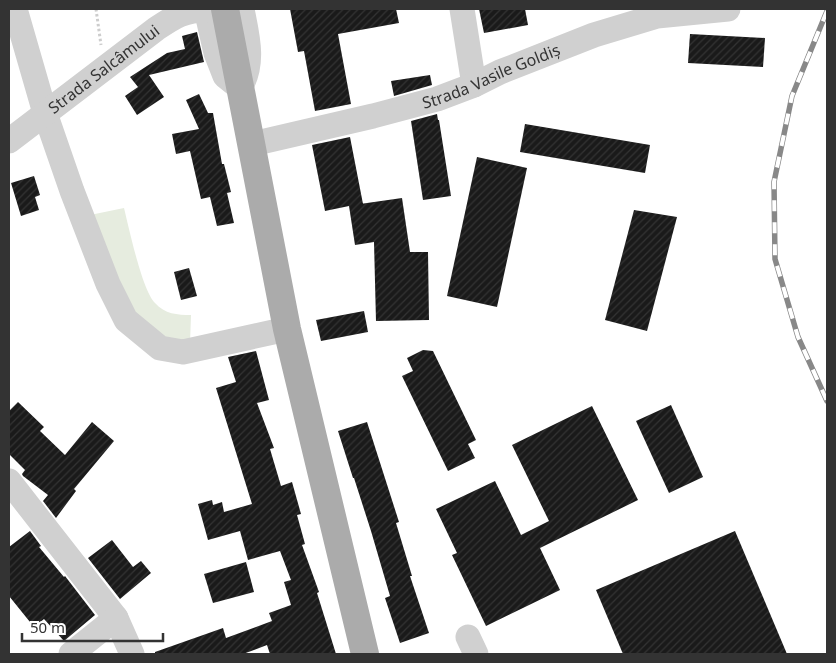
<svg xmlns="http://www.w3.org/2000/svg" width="836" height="663" font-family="'Noto Sans',sans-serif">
	<defs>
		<pattern id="building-hatch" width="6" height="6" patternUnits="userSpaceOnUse" patternTransform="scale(1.25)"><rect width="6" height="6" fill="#1a1a1a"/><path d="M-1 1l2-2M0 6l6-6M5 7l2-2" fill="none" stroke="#333"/></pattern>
	</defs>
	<rect width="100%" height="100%" fill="#fff"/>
	<!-- park -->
	<path fill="#e6ecdf" d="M 124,208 C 129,228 142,290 155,303 C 165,314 177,315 191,315 L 190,344 L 158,340 L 136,320 L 90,215 Z"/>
	<!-- building -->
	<g fill="url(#building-hatch)">
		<path d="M 290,9 L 396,9 L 399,23 L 338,34 L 351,104 L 315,111 L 304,51 L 298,52 Z"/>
		<path d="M 479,9 L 525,9 L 528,25 L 484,33 Z"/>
		<path d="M 197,32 L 204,62 L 149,75 L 164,97 L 137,115 L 125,96 L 138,87 L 130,77 L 167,53 L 185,49 L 182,36 Z"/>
		<path d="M 690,34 L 765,38 L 763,67 L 688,63 Z"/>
		<path d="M 430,75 L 432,85 L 394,96 L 391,81 Z"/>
		<path d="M 199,94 L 208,113 L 213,113 L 222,164 L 224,164 L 231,192 L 227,193 L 234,223 L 217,226 L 210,197 L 201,199 L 190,151 L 176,154 L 172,134 L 199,129 L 186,100 Z"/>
		<path d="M 437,114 L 438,120 L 439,120 L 451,196 L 423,200 L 411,121 Z"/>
		<path d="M 525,124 L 650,145 L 645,173 L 520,152 Z"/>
		<path d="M 350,137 L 363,204 L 360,204 L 402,198 L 410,252 L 428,252 L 429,320 L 376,321 L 374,242 L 355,245 L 349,206 L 325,211 L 312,145 Z"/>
		<path d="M 477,157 L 527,168 L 497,307 L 447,296 Z"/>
		<path d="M 34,176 L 40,195 L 35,197 L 39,210 L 21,216 L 11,183 Z"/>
		<path d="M 634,210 L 677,217 L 647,331 L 605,320 Z"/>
		<path d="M 189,268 L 197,296 L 181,300 L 174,272 Z"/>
		<path d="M 364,311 L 368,332 L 321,341 L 316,320 Z"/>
		<path d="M 423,350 L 433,351 L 476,440 L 468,444 L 475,458 L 448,471 L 402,376 L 413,371 L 407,358 Z"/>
		<path d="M 256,351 L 269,400 L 257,403 L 274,448 L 270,449 L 281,486 L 292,482 L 301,514 L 297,515 L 305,544 L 302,545 L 319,592 L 317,593 L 336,654 L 270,654 L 267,645 L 243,654 L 155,654 L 155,652 L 223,628 L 226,638 L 272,621 L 269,613 L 291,605 L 284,582 L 291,580 L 280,551 L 248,560 L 240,531 L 208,540 L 198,504 L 212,500 L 213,505 L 222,502 L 224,512 L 252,504 L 216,388 L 236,382 L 228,357 Z"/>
		<path d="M 18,402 L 44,427 L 40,431 L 65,455 L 92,422 L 114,441 L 74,489 L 76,491 L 56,518 L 43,501 L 48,495 L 23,476 L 22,474 L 25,470 L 9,454 L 9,411 Z"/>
		<path d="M 671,405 L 703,477 L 669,493 L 636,421 Z"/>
		<path d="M 592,406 L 638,500 L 540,548 L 560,590 L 486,626 L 452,555 L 457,553 L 436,509 L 495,481 L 521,535 L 549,521 L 512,445 Z"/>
		<path d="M 367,422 L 399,522 L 396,523 L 412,576 L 410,576 L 429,633 L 400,643 L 385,598 L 390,596 L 371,531 L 354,478 L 353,478 L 338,431 Z"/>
		<path d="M 30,531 L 41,546 L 39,547 L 64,577 L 65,576 L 95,615 L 64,641 L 44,619 L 34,627 L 9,596 L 9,547 Z"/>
		<path d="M 735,531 L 787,654 L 623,654 L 596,590 Z"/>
		<path d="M 112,540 L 133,567 L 141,561 L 151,573 L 120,599 L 88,558 Z"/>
		<path d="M 246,562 L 254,592 L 213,603 L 204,574 Z"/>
	</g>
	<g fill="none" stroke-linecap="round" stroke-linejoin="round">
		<!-- path -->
		<path stroke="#cdcdcd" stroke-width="3" stroke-dasharray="2.5 2.5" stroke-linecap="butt" d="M 96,9 L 101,45"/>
		<!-- minor -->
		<g stroke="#d0d0d0" stroke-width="25">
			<path d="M 15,9 L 45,113 L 72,191 L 108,284 L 126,320 L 160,348 L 183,352 L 287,329"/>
			<path d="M 206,9 L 216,53 L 225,76 L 240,88 C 255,63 247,35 242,9"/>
			<path d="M 462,9 L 474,85"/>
			<path id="s1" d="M 9,141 L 156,29 C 174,17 184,10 206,10"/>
			<path id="s2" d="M 252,144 L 373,116 L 437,99 L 474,85 L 500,72 L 594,35 L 657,16 L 728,9"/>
			<path d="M 9,481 L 116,618 L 132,654"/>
			<path d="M 468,637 L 476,654"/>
			<path d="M 71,654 L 116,618"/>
		</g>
		<!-- major -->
		<path stroke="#ababab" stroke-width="28" d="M 225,9 L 287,329 L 365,654"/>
		<defs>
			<path id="rail" d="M 827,11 L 792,96 L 774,182 L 775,259 L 798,337 L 827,401"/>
		</defs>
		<!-- rail casing -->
		<use href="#rail" stroke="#888" stroke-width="5.5"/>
		<!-- rail -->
		<use href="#rail" stroke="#fff" stroke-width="4" stroke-dasharray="11" stroke-linecap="butt"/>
	</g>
	<g text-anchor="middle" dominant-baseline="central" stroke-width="5" stroke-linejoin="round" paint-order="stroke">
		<!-- street labels -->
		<g font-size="16" fill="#333" stroke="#fff">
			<text stroke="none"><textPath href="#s1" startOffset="119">Strada Salcâmului</textPath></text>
			<text stroke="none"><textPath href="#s2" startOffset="249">Strada Vasile Goldiș</textPath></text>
		</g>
	</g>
	<!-- border -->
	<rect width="836" height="663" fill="none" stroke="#333333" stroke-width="20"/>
	<!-- scale -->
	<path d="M22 633v8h141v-8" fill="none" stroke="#333333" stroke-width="2.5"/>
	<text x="30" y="633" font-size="15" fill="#333333" stroke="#ffffff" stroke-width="4" paint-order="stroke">50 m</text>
</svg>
